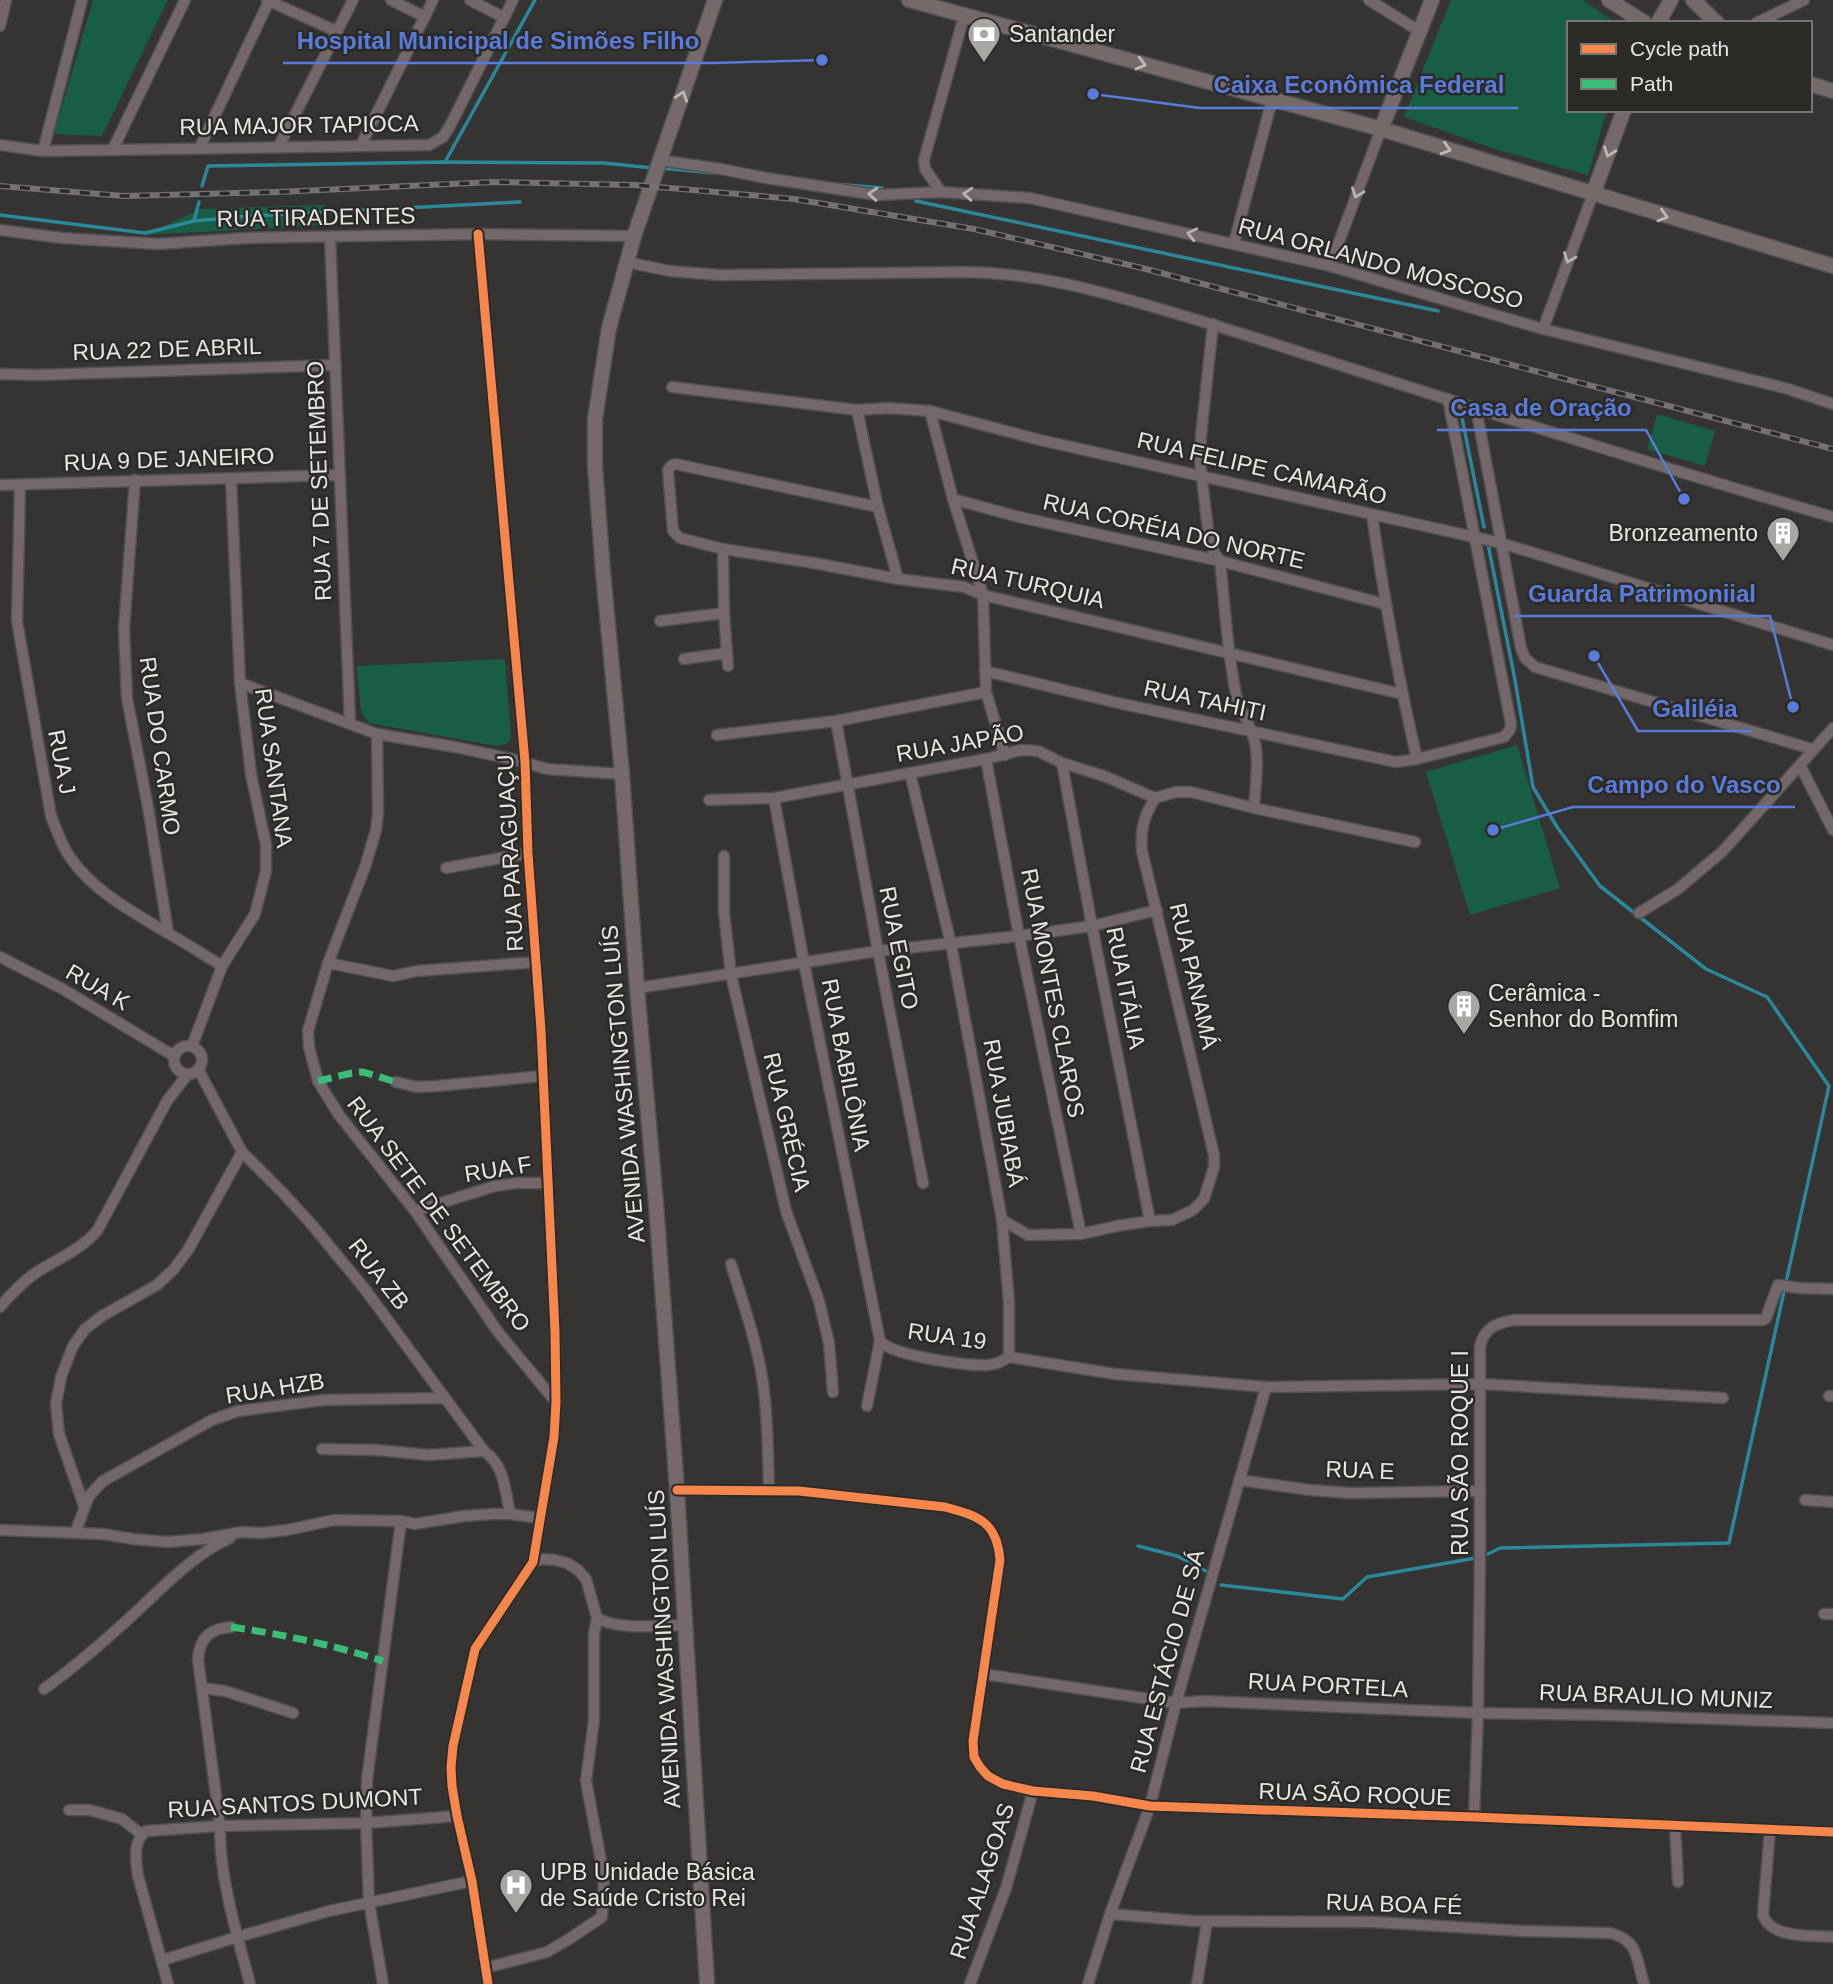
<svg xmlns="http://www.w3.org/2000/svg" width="1833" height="1984" font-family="Helvetica,sans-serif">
	<rect width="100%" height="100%" fill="#353432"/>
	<!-- green -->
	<g fill="#185e45">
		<path d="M 93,0 L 168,0 L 102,136 L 54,134 Z"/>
		<path d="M 1451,0 L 1583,0 L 1612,20 L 1628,23 L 1569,23 L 1569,110 L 1607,110 L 1588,175 L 1495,149 L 1404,117 Z"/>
		<path d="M 325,205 L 326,225 L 145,235 L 201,209 Z"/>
		<path d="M 1657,414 L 1715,431 L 1705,466 L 1647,449 Z"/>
		<path d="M 505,659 L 511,737 L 507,744 L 497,746 L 369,723 L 361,712 L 357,666 Z"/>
		<path d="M 1517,745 L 1560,888 L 1470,915 L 1426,772 Z"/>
	</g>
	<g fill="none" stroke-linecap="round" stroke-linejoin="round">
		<!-- stream -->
		<g stroke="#2a8898" stroke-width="3.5">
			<path d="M 445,162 L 535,0"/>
			<path d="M 661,168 L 713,173"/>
			<path d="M 835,184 L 882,188"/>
			<path d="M 202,186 L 208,166 L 445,162 L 604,163 L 653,168"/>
			<path d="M 916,201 L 1438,311"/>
			<path d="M 0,215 L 145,233 L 194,221 L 199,202"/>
			<path d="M 194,221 L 248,216 L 520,202"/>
			<path d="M 1461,413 L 1484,527"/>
			<path d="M 1138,1546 L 1177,1556 L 1206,1571"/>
			<path d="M 1488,1554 L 1500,1548 L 1729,1543 L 1829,1086 L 1767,997 L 1706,969 L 1600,886 L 1557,827 L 1533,787 L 1515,680 L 1488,544"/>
			<path d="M 1221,1585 L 1343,1599 L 1367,1577 L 1476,1558"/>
		</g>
		<defs>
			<g id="street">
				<path d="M 267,0 L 338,32"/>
				<path d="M 391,0 L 425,17"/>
				<path d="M 470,0 L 503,17"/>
				<path d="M 1369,0 L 1419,31"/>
				<path d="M 1756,23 L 1804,0"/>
				<path d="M 0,26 L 6,0"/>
				<path d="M 0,145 L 43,151 L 429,145 L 443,137 L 450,126 L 513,0"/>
				<path d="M 361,145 L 433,0"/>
				<path d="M 279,146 L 353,0"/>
				<path d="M 200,147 L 269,1"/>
				<path d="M 113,149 L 185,0"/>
				<path d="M 43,151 L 82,0"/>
				<path d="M 659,160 L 721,169 L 766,178 L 877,195 L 941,192 L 1030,198 L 1330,266 L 1543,329 L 1785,388 L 1833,404"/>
				<path d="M 941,192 L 925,169 L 924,160 L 964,16"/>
				<path d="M 0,230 L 62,238 L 158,244 L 246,238 L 478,234 L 634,236"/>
				<path d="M 478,234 L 525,762 L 528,853 L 541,1030 L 555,1332 L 556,1402 L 554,1437 L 533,1562 L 475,1649 L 453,1746 L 451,1767 L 452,1786 L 457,1816 L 472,1881 L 488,1984"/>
				<path d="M 330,237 L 350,723"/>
				<path d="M 1234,243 L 1272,100"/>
				<path d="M 626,262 L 670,271 L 718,275 L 965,272 C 1034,273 1092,289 1157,308 C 1219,326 1281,346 1343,366 C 1506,418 1669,470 1833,517"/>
				<path d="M 1330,266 L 1381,129"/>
				<path d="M 1213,324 L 1201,436 L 1200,461 L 1208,530 L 1214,552 L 1220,561 C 1225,605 1227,651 1236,694 C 1239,710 1250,723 1254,739 C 1260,758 1255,788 1254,808"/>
				<path d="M 1543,329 L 1593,194"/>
				<path d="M 0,374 L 38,375 L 336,365"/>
				<path d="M 672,387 L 857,410 L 888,408 L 930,411 L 1040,440 L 1501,543 L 1833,645"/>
				<path d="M 1476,408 L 1521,648 L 1525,658 L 1535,667 L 1812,749"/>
				<path d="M 857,410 L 878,507 L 898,579"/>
				<path d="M 930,411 L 953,499 L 983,595 L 986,692 L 1005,755"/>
				<path d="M 135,480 L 124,629 L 127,698 L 148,807 L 168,932"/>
				<path d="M 0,485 L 339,475"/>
				<path d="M 20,485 L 17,621 L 51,816 C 57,831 62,847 72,860 C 95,892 133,912 166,932 C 185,943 203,954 222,966"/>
				<path d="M 953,499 L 1019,517 L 1220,561 L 1385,604"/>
				<path d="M 878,507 L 675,464 L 671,466 L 668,470 L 673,531 L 680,538 L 723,549 L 814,563 L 898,579 L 964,587 L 983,595 L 1402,694"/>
				<path d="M 1372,515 C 1384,597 1398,678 1417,759"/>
				<path d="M 723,549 L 724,613 L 728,666"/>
				<path d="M 660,621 L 724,613"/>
				<path d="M 684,659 L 727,653"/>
				<path d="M 985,671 L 1118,703 L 1396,762 L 1417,759 L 1504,737 L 1510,730 L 1511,724 L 1448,399"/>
				<path d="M 240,683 L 377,734 L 455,747 L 512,759 L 547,769 L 622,774"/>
				<path d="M 836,721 L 878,951 L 923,1183"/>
				<path d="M 377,734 L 378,813 L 376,830 L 365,867 L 328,963 L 308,1031 L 309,1047 L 318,1081 L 339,1115 L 415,1211 L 498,1332 L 556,1402"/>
				<path d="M 717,735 L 836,721 L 986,692"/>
				<path d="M 986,759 L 1019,936 L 1081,1234"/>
				<path d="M 1062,763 L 1092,926 L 1150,1221"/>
				<path d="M 1800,765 L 1833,830"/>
				<path d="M 910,773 L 951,944 L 1002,1220 L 1009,1303 L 1009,1357"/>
				<path d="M 774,798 L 804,963 L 880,1341 L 867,1406"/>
				<path d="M 709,800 L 774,798 L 986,759 L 1021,750 L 1038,751 L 1062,763 L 1104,776 L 1155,798 L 1176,792 L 1191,792 L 1254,808 L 1415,842"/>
				<path d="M 724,856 L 724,912 L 731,975 L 786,1211 L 819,1301 L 829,1343 L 833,1392"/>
				<path d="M 446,868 L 528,853"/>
				<path d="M 1639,913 L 1678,889 L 1723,851 L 1833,728"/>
				<path d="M 0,957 L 61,988 L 174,1056"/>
				<path d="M 328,963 L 393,976 L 417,971 L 536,962"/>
				<path d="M 637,988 L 878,951 L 1019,936 L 1092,926 L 1157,910"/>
				<circle cx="188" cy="1060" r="14"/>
				<path d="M 192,1046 L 222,966 L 255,914 L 266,871 L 266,845 L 251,774 L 240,683 L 231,479"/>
				<path d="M 198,1069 L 242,1152 L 284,1194 L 313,1226 L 364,1288 L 484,1451 C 505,1466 505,1490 510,1514"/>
				<path d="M 396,1082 L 417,1087 L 437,1086 L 543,1076"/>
				<path d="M 415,1211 L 495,1186 L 517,1183 L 548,1183"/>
				<path d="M 1002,1220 L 1028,1235 L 1081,1234 L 1117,1226 L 1150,1221 L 1172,1220 L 1193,1210 L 1204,1199 L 1214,1167 L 1214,1155 L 1142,851 C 1140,830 1144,816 1155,798"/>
				<path d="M 731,1264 C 743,1303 757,1342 763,1383 C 768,1419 768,1455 769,1490"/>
				<path d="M 0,1307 C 11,1294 22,1282 37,1272 C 59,1258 79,1251 97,1231 L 167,1101 L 188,1074"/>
				<path d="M 880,1341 C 890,1355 969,1367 988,1365 C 996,1365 1002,1361 1009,1357"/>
				<path d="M 1009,1357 L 1115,1374 L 1266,1387 L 1481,1384 L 1723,1398"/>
				<path d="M 1829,1396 L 1833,1396"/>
				<path d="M 322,1449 L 377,1450 L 429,1455 L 484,1451"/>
				<path d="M 1239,1480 L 1310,1490 L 1351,1493 L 1480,1491"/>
				<path d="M 677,1490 L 799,1491 L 945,1507 C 979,1516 997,1522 1000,1560 L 973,1741 L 974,1757 L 980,1767 L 988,1776 L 1003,1784 L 1033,1791 L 1093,1796 L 1150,1806 L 1474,1817 L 1833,1832"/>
				<path d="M 1805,1500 L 1833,1502"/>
				<path d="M 84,1506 L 59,1434 L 56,1404 L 61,1377 L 73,1346 L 85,1329 L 102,1316 L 157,1285 L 174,1269 L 188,1250 L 242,1152"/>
				<path d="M 0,1530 L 103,1534 L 133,1539 L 167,1542 L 203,1539 L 242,1532 L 262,1533 L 287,1530 L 334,1520 L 401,1521 L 415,1524 L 464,1516 L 493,1514 L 510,1514 L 539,1518"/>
				<path d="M 75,1533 L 89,1496 L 103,1481 L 212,1420 L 238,1411 L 324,1400 L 445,1398"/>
				<path d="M 1824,1614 L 1833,1614"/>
				<path d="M 597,1618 C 620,1631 659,1625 685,1625"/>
				<path d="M 231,1627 C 210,1629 200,1637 198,1659 L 220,1826 C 219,1877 237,1934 250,1984"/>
				<path d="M 983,1674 L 1176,1703 L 1204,1701 L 1478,1713 L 1605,1715 L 1833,1723"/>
				<path d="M 202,1688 L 225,1691 L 293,1713"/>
				<path d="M 44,1689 C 77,1665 107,1639 136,1612 C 165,1585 194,1554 230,1538"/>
				<path d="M 69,1810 L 90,1810 L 122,1819 L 141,1834"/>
				<path d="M 1474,1817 L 1478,1713 L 1480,1552 L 1480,1346 C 1485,1327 1497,1323 1514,1320 L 1763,1320 L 1766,1318 L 1778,1285 L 1799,1288 L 1833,1289"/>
				<path d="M 1675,1825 L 1678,1882"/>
				<path d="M 1770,1829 L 1763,1915 C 1771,1939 1811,1935 1833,1937"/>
				<path d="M 1110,1914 L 1194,1921 L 1373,1922 L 1522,1931 L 1610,1933 C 1639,1940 1636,1959 1644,1984"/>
				<path d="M 163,1960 L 237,1937 L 329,1911 L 472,1881"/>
				<path d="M 485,1968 L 547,1952 L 569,1939 L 602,1917 L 604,1877 L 586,1781 L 594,1720 L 594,1634 L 597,1618 L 586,1579 L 578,1570 L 567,1563 L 555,1560 L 541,1559 L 533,1562"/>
				<path d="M 168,1984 L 138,1876 C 136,1861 132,1842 146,1831 L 220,1826 L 366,1823 L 457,1816"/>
				<path d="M 383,1984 L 369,1902 L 366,1823 L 367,1780 L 401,1521"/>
				<path d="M 970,1984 L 1006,1888 L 1033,1791"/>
				<path d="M 1088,1984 L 1110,1914 L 1150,1806 L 1176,1703 L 1266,1387"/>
				<path d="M 1197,1984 L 1207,1922"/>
			</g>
			<g id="secondary">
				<path d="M 909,0 L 1381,129 L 1833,266"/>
				<path d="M 1609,0 L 1645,23"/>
				<path d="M 1693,0 L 1717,23"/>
				<path d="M 1658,23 L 1671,0"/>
				<path d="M 1810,84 L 1833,91"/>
				<path d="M 1381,129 L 1432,0"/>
				<path d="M 1593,194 L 1624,110"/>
				<path d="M 707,1984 L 677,1490 L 656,1204 L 637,988 L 622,774 L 603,572 L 595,466 L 595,419 L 609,328 L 634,236 L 715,0"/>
			</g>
		</defs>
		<!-- street casing -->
		<use href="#street" stroke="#50504f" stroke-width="13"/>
		<!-- secondary casing -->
		<use href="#secondary" stroke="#50504f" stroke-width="17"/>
		<!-- street -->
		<use href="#street" stroke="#736769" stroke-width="10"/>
		<!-- secondary -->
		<use href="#secondary" stroke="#76696a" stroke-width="14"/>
		<defs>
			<path id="rail" d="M 0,186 L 124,196 L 278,192 L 494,182 L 635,185 L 794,199 L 974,229 L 1142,268 L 1833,449"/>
		</defs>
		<!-- rail casing -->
		<use href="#rail" stroke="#777072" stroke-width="6"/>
		<!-- rail -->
		<use href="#rail" stroke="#2c2a27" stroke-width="3.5" stroke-dasharray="10" stroke-linecap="butt"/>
		<!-- quiet -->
		<g stroke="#3abd76" stroke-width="7" stroke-dasharray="14 7" stroke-linecap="butt">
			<path d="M 318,1081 L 352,1073 L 363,1072 L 396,1082"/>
			<path d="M 231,1627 C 282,1634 333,1645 383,1661"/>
		</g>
		<defs>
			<g id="cycleway">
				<path d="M 478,234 L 525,762 L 528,853 L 541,1030 L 555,1332 L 556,1402 L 554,1437 L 533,1562 L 475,1649 L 453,1746 L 451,1767 L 452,1786 L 457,1816 L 472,1881 L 488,1984"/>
				<path d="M 677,1490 L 799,1491 L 945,1507 C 979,1516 997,1522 1000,1560 L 973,1741 L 974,1757 L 980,1767 L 988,1776 L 1003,1784 L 1033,1791 L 1093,1796 L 1150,1806 L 1474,1817 L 1833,1832"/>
			</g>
		</defs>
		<!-- cycleway casing -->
		<use href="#cycleway" stroke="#2c2a27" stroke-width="13"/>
		<!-- cycleway -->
		<use href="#cycleway" stroke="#f5874c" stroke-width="9"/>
	</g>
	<!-- one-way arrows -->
	<defs><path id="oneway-chevron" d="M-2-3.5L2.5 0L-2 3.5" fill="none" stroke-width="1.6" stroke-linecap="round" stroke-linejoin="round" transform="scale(1.75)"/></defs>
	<g stroke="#bfbab8">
		<use href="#oneway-chevron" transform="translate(1141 64) rotate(15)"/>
		<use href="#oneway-chevron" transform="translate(682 96) rotate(-71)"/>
		<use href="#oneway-chevron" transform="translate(1446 149) rotate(17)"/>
		<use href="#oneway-chevron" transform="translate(1609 152) rotate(110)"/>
		<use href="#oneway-chevron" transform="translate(1663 216) rotate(17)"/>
	</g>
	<g stroke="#b8b3b2">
		<use href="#oneway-chevron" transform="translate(1357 193) rotate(110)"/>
		<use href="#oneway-chevron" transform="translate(873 194) rotate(-175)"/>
		<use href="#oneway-chevron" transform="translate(968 194) rotate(-176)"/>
		<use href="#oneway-chevron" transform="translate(1192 234) rotate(-167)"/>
		<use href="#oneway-chevron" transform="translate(1569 258) rotate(111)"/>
	</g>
	<!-- icons -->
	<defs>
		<symbol id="bank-pin" viewBox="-11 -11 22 30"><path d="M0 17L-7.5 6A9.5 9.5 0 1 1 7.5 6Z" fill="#a8a7a4" stroke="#2c2a27"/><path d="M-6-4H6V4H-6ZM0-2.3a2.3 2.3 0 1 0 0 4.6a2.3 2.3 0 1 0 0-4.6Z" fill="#fff"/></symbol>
		<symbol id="building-pin" viewBox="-11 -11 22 30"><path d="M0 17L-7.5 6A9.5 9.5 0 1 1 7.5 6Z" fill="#a8a7a4" stroke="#2c2a27"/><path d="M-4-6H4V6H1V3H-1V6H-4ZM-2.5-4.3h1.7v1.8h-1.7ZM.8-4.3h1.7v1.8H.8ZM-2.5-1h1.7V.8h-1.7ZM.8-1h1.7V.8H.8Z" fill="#fff"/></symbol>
		<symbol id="hospital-pin" viewBox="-11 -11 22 30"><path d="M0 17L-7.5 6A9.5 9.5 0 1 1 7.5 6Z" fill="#a8a7a4" stroke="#2c2a27"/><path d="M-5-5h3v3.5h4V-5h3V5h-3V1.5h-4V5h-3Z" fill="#fff"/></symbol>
	</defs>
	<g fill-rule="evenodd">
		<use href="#bank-pin" x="965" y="15" width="38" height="52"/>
		<use href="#building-pin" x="1764" y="514" width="38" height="52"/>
		<use href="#building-pin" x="1445" y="987" width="38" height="52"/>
		<use href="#hospital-pin" x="497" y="1866" width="38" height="52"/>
	</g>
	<g text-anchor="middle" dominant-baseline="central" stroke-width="5" stroke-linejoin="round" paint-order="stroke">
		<!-- poi labels -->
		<g font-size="23" fill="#e6e5e2" stroke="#2c2a27" text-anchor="start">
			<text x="1009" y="34">Santander</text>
			<text x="1758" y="533" text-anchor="end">Bronzeamento</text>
			<text x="1488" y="993">Cerâmica -<tspan x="1488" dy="26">Senhor do Bomfim</tspan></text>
			<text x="540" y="1872">UPB Unidade Básica<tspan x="540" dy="26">de Saúde Cristo Rei</tspan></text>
		</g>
		<!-- street labels -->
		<g font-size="23" fill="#e6e5e2" stroke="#2c2a27">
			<text transform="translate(299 125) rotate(-1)">RUA MAJOR TAPIOCA</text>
			<text transform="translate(316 217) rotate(-1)">RUA TIRADENTES</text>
			<text transform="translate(1381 263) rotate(15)">RUA ORLANDO MOSCOSO</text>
			<text transform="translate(167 349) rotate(-2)">RUA 22 DE ABRIL</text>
			<text transform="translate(169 459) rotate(-2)">RUA 9 DE JANEIRO</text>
			<text transform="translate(1262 468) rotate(13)">RUA FELIPE CAMARÃO</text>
			<text transform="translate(319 481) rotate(-92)">RUA 7 DE SETEMBRO</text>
			<text transform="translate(1174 531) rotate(13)">RUA CORÉIA DO NORTE</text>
			<text transform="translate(1028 583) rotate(13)">RUA TURQUIA</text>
			<text transform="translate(1205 700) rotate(12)">RUA TAHITI</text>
			<text transform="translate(960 743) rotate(-10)">RUA JAPÃO</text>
			<text transform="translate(160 746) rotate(82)">RUA DO CARMO</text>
			<text transform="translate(62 762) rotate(79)">RUA J</text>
			<text transform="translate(274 768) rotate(82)">RUA SANTANA</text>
			<text transform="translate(510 853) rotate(-93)">RUA PARAGUAÇU</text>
			<text transform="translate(899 948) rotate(79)">RUA EGITO</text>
			<text transform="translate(1194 976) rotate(77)">RUA PANAMÁ</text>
			<text transform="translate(98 987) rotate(30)">RUA K</text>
			<text transform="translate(1126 988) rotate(79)">RUA ITÁLIA</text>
			<text transform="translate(1053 993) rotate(79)">RUA MONTES CLAROS</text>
			<text transform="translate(846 1065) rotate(79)">RUA BABILÔNIA</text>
			<text transform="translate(623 1084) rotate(-95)">AVENIDA WASHINGTON LUÍS</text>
			<text transform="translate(1004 1113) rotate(80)">RUA JUBIABÁ</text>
			<text transform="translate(787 1122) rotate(77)">RUA GRÉCIA</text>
			<text transform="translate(498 1169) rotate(-9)">RUA F</text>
			<text transform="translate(439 1214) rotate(53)">RUA SETE DE SETEMBRO</text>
			<text transform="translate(379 1274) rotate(52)">RUA ZB</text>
			<text transform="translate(947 1336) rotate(8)">RUA 19</text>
			<text transform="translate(275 1388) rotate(-9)">RUA HZB</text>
			<text transform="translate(1460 1453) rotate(-90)">RUA SÃO ROQUE I</text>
			<text transform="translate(1360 1470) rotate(2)">RUA E</text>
			<text transform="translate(664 1649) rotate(-93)">AVENIDA WASHINGTON LUÍS</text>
			<text transform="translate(1167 1661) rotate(-75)">RUA ESTÁCIO DE SÁ</text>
			<text transform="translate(1328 1685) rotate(3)">RUA PORTELA</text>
			<text transform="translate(1656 1696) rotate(2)">RUA BRAULIO MUNIZ</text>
			<text transform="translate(1355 1794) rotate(2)">RUA SÃO ROQUE</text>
			<text transform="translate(295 1803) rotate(-3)">RUA SANTOS DUMONT</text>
			<text transform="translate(982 1881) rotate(-72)">RUA ALAGOAS</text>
			<text transform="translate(1394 1904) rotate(2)">RUA BOA FÉ</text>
		</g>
	</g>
	<!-- callouts -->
	<path fill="none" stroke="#597bdb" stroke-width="2.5" d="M822 60L713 63H283M1093 94L1200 108H1518M1684 499L1646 430H1437M1793 707L1770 616H1514M1594 656L1638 731H1752M1493 830L1573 807H1795"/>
	<g fill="#597bdb" stroke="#2c2a27" stroke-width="2.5">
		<circle cx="822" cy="60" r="7"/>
		<circle cx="1093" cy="94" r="7"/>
		<circle cx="1684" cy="499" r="7"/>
		<circle cx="1793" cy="707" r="7"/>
		<circle cx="1594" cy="656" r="7"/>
		<circle cx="1493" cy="830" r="7"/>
	</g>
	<g font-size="24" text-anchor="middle" font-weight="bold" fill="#597bdb" stroke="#2c2a27" stroke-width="5" stroke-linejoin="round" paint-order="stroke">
		<text x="498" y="49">Hospital Municipal de Simões Filho</text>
		<text x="1359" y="93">Caixa Econômica Federal</text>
		<text x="1541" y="416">Casa de Oração</text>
		<text x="1642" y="602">Guarda Patrimoniial</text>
		<text x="1695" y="717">Galiléia</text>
		<text x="1684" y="793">Campo do Vasco</text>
	</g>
	<!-- legend -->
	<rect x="1567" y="21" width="245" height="91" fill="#2c2a27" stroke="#767572" stroke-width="2"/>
	<rect x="1581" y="44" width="35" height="10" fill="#f5874c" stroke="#767572" stroke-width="2"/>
	<text x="1630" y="56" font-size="21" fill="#e6e5e2">Cycle path</text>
	<rect x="1581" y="79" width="35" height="10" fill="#3abd76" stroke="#767572" stroke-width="2"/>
	<text x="1630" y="91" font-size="21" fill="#e6e5e2">Path</text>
</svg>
